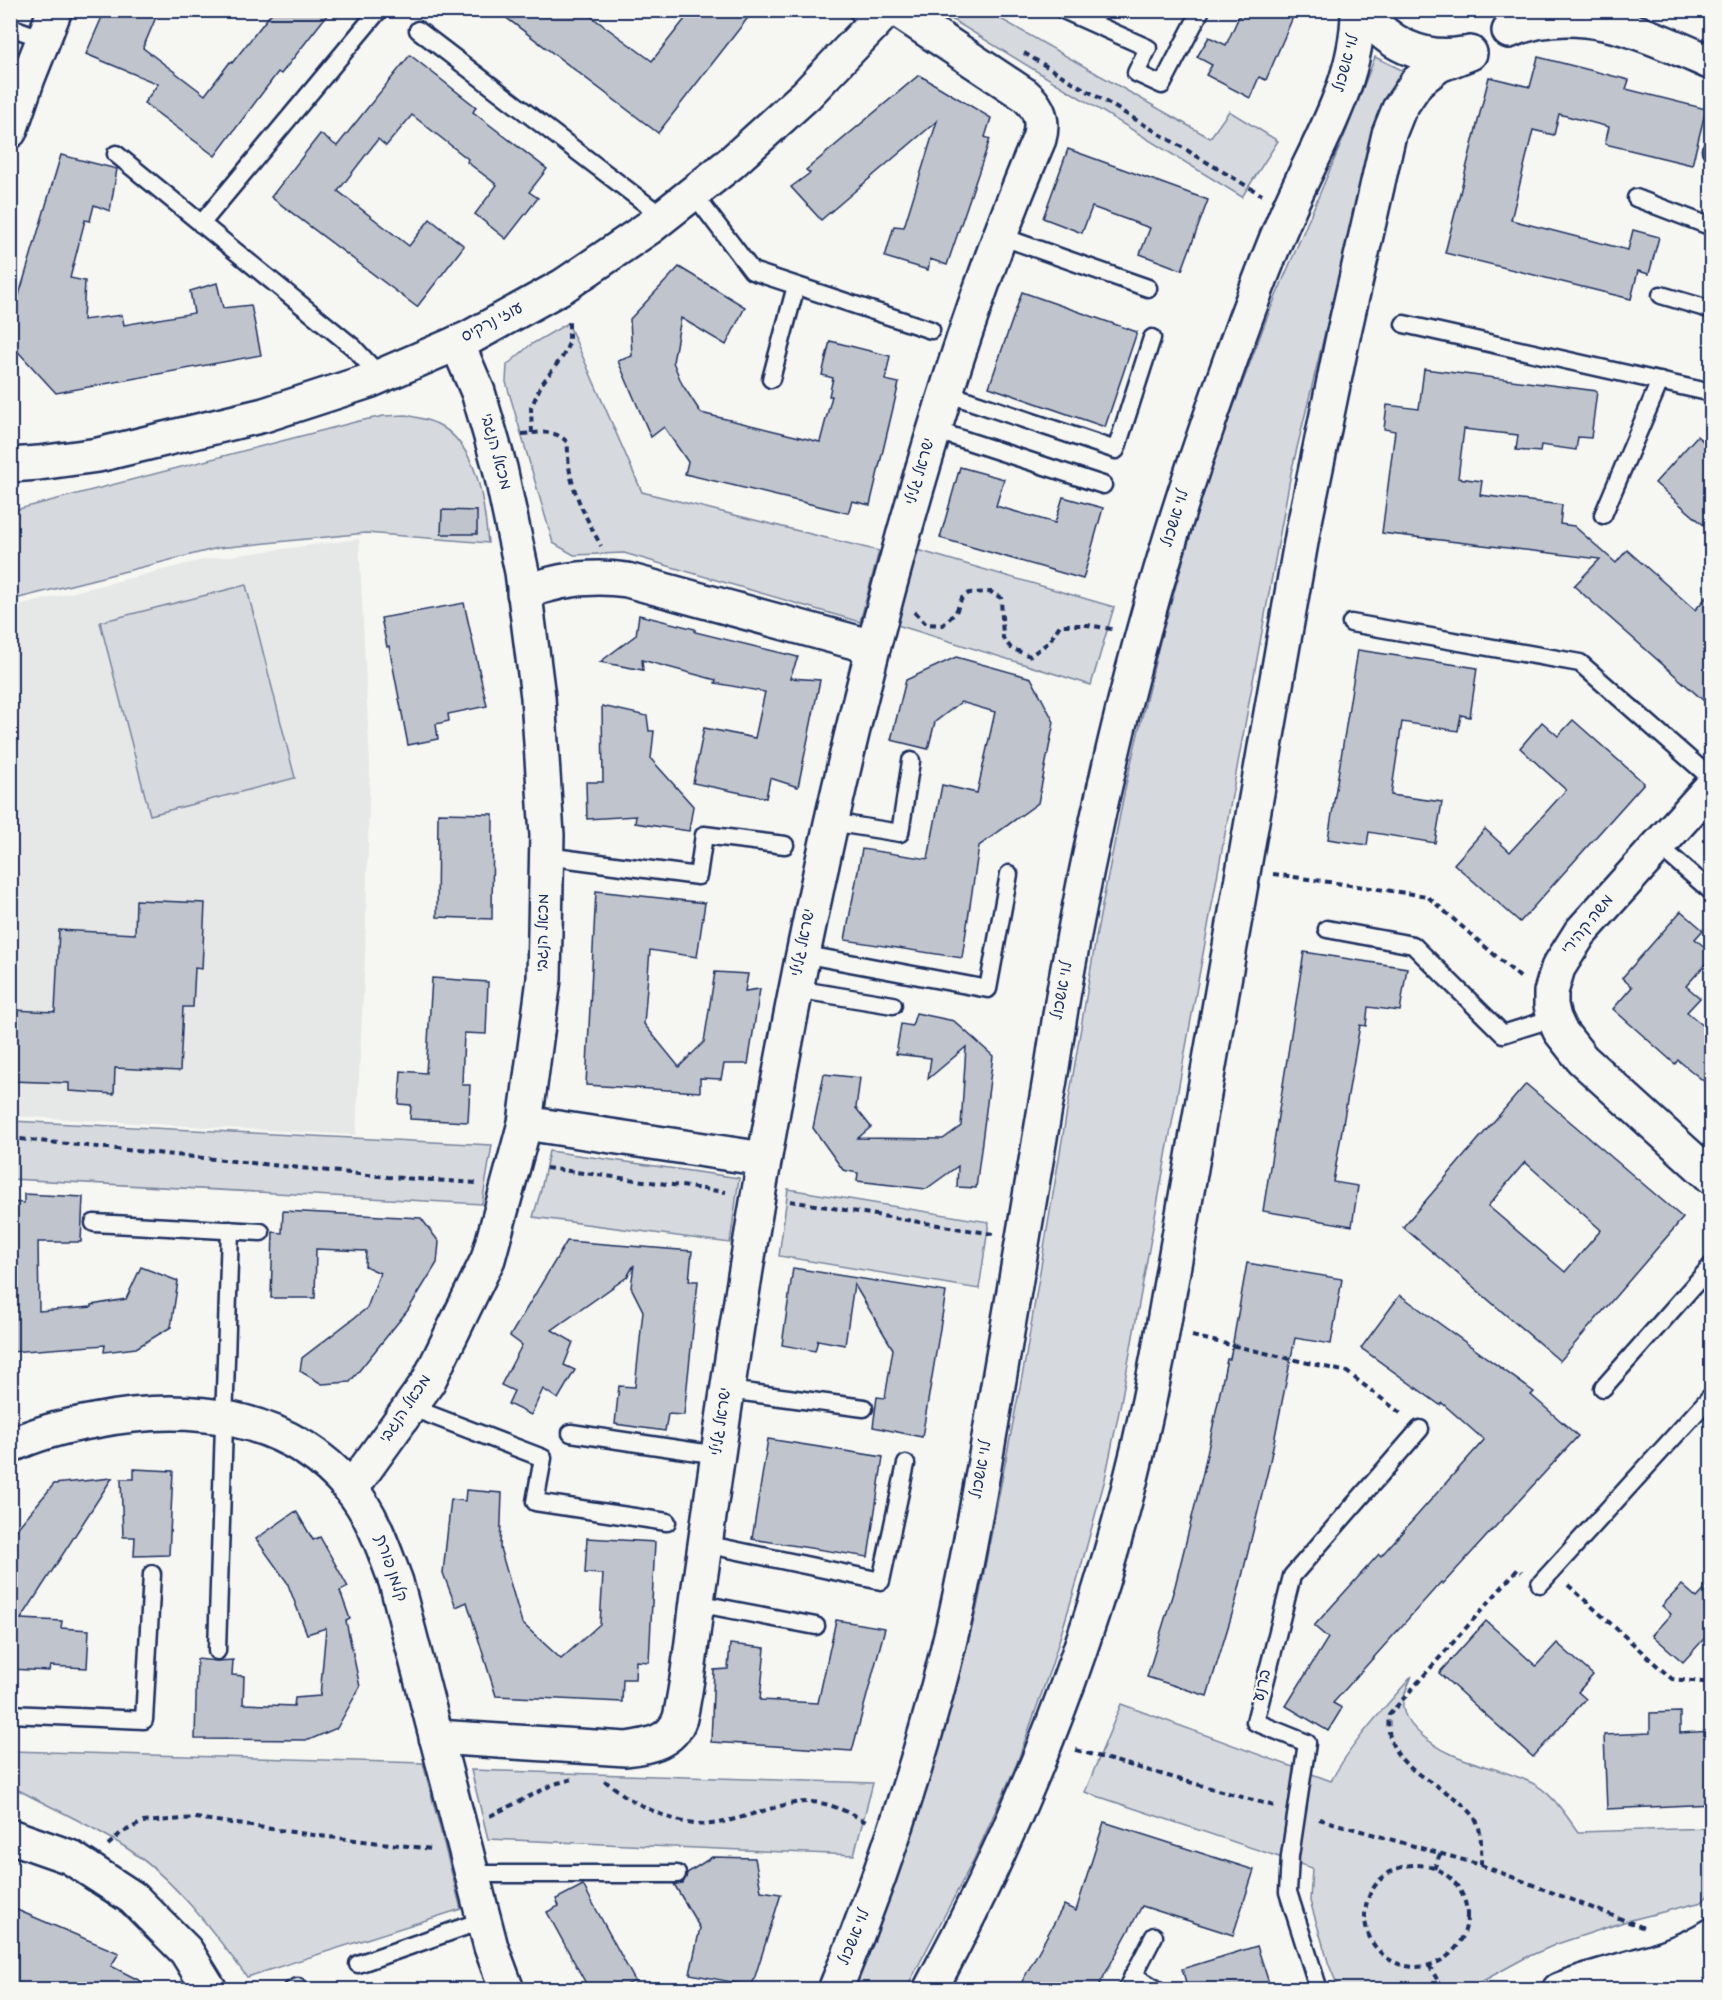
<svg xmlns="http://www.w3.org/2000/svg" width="1722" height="2000" font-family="'Gochi Hand','Playpen Sans Hebrew',sans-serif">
	<rect width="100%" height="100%" fill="#f6f6f2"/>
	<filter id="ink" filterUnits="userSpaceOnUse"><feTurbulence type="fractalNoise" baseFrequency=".0167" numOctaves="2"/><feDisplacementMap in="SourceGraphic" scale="12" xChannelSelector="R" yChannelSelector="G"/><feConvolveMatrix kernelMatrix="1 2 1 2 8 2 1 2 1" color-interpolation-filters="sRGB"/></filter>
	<g filter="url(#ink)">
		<!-- built -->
		<path fill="#e6e7e7" d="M 359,539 L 370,766 L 365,956 L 356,1135 L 11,1116 L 10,608 L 207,559 Z"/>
		<!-- green -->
		<g fill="#d6d9dd" stroke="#78849e" stroke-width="1.5">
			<path d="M 938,11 L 987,11 L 1210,138 L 1229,111 L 1278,141 L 1242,197 Z"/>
			<path d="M 1375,57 L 1408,73 L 1387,96 L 1371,142 L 1291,473 L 1121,1402 L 1105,1479 L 1078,1578 L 1052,1664 L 1017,1763 L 974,1859 L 906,1989 L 849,1990 L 898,1867 L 955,1692 L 977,1608 L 1025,1361 L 1098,926 L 1126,784 L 1160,641 L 1208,475 L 1268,315 L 1346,132 Z"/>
			<path d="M 568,323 L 642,492 L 879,551 L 860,622 L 624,553 L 574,555 L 553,543 L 506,382 L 507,365 L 530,345 Z"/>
			<path d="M 406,415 C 418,418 430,419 441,426 C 479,450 484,502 488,543 L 366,533 L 218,548 L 11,600 L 11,511 L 359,421 L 384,416 Z"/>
			<path d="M 914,549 L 1114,607 L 1091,685 L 897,625 Z"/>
			<path d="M 246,585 L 295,778 L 150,815 L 100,622 Z"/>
			<path d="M 10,1121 L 11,1121 L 492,1145 L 482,1204 L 11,1179 Z"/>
			<path d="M 549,1151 L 739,1178 L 730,1243 L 533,1217 L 541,1190 Z"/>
			<path d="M 788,1189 L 989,1222 L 979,1289 L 779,1256 Z"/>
			<path d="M 1412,1676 C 1408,1686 1402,1696 1403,1707 C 1404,1717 1411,1725 1417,1731 C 1452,1764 1489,1763 1530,1782 C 1551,1791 1565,1814 1578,1832 L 1711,1828 L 1711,1892 L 1702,1902 L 1627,1921 L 1557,1944 L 1525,1958 L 1468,1989 L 1339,1989 L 1329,1965 L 1310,1901 L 1312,1868 L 1085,1792 L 1121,1704 L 1331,1781 C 1352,1742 1383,1710 1412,1676 Z"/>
			<path d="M 11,1751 L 423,1763 L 461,1909 L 247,1977 C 212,1930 175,1879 125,1847 C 90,1824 47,1806 11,1786 Z"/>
			<path d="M 471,1770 L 873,1783 L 854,1855 L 488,1839 Z"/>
		</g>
		<!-- building -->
		<g fill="#c0c4cd" stroke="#1b2f5e" stroke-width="1.5" fill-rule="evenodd">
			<path d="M 105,10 L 159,10 L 143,48 L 205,95 L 230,62 L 232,63 L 274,10 L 331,10 L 281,74 L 278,72 L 215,156 L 144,103 L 158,84 L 86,54 Z"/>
			<path d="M 496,10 L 582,10 L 652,61 L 692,10 L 754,10 L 658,133 Z"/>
			<path d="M 1242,10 L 1296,10 L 1266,80 L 1259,77 L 1250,98 L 1206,75 L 1212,65 L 1197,57 L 1209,37 L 1226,45 Z"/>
			<path d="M 410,55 L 476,107 L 473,112 L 547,169 L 529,192 L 538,198 L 506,239 L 475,214 L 497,185 L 467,162 L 468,159 L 412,115 L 386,146 L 378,139 L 338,191 L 409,246 L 430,219 L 464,246 L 417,307 L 271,197 L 320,134 L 337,146 Z"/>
			<path d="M 1538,57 L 1629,80 L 1626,89 L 1706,109 L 1692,165 L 1605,144 L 1609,127 L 1559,114 L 1554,135 L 1533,130 L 1511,220 L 1628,250 L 1633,230 L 1659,237 L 1649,274 L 1638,271 L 1631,299 L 1445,253 L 1489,77 L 1530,87 Z"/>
			<path d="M 919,75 L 991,118 L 985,137 L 990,139 L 947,265 L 930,259 L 928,270 L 885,257 L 894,226 L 904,227 L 937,121 L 821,220 L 791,187 L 810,173 L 806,170 Z"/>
			<path d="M 1068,149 L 1208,200 L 1182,270 L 1140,254 L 1150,228 L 1092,207 L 1082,233 L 1043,218 Z"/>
			<path d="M 61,155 L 117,169 L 110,211 L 94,205 L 90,221 L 85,220 L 70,278 L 85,281 L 83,320 L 122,315 L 124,325 L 194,313 L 190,291 L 217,283 L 223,308 L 251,305 L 261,355 L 56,393 L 10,343 L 10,325 Z"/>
			<path d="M 679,267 L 745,307 L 726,345 L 681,318 L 673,362 L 682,384 L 701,413 L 820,442 L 832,396 L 829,396 L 833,378 L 822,375 L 830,341 L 890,356 L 885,380 L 899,383 L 870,505 L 852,501 L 848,513 L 685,474 L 688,462 L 664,427 L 651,437 L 618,361 L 632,356 L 630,319 Z"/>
			<path d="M 1022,292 L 1137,332 L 1105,427 L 989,387 Z"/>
			<path d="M 1424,369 L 1597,391 L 1591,438 L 1578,437 L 1576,450 L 1541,445 L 1540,452 L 1516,450 L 1518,435 L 1464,429 L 1458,478 L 1482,481 L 1480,495 L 1562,505 L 1560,524 L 1574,526 L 1616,563 L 1627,550 L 1695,610 L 1712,591 L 1712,708 L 1574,586 L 1600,559 L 1382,533 L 1395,431 L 1384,429 L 1387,405 L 1419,409 Z"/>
			<path d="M 1697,436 L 1712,449 L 1712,532 L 1655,483 Z"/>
			<path d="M 960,467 L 1004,479 L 996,506 L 1055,523 L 1063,497 L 1103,508 L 1083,579 L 940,538 Z"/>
			<path d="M 442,510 L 477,511 L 477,534 L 441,534 Z"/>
			<path d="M 464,603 L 487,706 L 448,714 L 449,721 L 436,724 L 438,739 L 408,745 L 389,646 L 387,647 L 381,618 Z"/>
			<path d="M 639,615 L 695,629 L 695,632 L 798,657 L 790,678 L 820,680 L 798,787 L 770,778 L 766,798 L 693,783 L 704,728 L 755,738 L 765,692 L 715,683 L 716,680 L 642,660 L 643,670 L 600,662 L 636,635 Z"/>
			<path d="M 1358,650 L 1477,668 L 1470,717 L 1461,715 L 1458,731 L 1402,722 L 1391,795 L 1442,802 L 1435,843 L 1369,832 L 1367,845 L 1328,839 Z"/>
			<path d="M 956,657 L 1031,678 L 1054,722 L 1038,803 L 979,846 L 962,958 L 845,940 L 862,849 L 928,859 L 942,785 L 977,793 L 995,712 L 961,702 L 935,722 L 928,749 L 891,740 L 906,680 Z"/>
			<path d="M 602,706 L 647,716 L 649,731 L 654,731 L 651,759 L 693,806 L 689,831 L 635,823 L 636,816 L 587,819 L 586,782 L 603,782 Z"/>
			<path d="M 1573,720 L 1644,783 L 1520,922 L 1454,864 L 1485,829 L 1510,852 L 1566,790 L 1520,748 L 1542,722 L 1558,736 Z"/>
			<path d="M 438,813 L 493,814 L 492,919 L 437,917 Z"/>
			<path d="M 596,891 L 705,903 L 697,957 L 650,950 L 644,1024 L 679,1067 L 704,1042 L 715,972 L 748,974 L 745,991 L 760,989 L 748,1064 L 724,1064 L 721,1079 L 700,1078 L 700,1092 L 586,1085 Z"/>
			<path d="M 136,900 L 205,903 L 202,969 L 195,968 L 193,1007 L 183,1007 L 180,1071 L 115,1068 L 114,1094 L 69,1091 L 69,1083 L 10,1081 L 13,1010 L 55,1012 L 59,930 L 135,934 Z"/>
			<path d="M 1681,911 L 1703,930 L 1695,939 L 1712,953 L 1712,957 L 1686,986 L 1700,998 L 1687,1012 L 1712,1033 L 1712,1088 L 1678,1060 L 1675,1064 L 1613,1009 L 1632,987 L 1622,978 Z"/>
			<path d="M 1304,952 L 1407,968 L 1400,1011 L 1368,1007 L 1366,1026 L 1360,1025 L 1333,1182 L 1358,1186 L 1352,1226 L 1263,1211 Z"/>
			<path d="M 432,978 L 488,982 L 486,1034 L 464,1033 L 462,1085 L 470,1085 L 468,1122 L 410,1119 L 411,1105 L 399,1104 L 401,1071 L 426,1073 Z"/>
			<path d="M 916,1013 L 954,1021 L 993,1056 L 976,1188 L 957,1187 L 958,1166 L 926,1189 L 857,1181 L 858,1173 L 843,1170 L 813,1128 L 824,1074 L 860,1078 L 856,1108 L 871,1127 L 858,1138 L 943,1139 L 961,1126 L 966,1047 L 928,1079 L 931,1058 L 896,1054 L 901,1024 L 912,1026 Z"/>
			<path d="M 1526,1084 L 1683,1218 L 1560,1361 L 1403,1227 ZM 1525,1162 L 1601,1230 L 1565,1272 L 1488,1206 Z"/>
			<path d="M 24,1194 L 83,1197 L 81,1242 L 38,1242 L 39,1311 L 92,1307 L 92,1305 L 126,1299 L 141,1267 L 178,1281 L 171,1327 L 136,1348 L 104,1352 L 105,1345 L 10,1352 L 10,1202 L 24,1203 Z"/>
			<path d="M 283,1211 L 421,1218 L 439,1242 L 437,1263 L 408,1310 L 350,1382 L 322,1384 L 300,1371 L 302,1358 L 367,1308 L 380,1273 L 365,1266 L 366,1251 L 316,1249 L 315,1298 L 271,1298 L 273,1232 L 282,1233 Z"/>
			<path d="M 567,1241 L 692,1251 L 689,1281 L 698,1281 L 684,1415 L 668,1414 L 665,1431 L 615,1424 L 619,1386 L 635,1387 L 643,1311 L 631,1287 L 634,1265 L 627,1277 L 552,1330 L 573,1342 L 564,1365 L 575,1370 L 558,1399 L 543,1389 L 531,1415 L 508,1404 L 514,1391 L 501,1385 L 522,1345 L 510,1336 Z"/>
			<path d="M 1247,1263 L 1342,1279 L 1331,1344 L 1295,1338 L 1269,1466 L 1236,1601 L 1207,1696 L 1147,1677 L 1175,1586 L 1203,1473 L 1227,1359 L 1230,1359 Z"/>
			<path d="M 793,1268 L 946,1292 L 922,1437 L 873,1427 L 877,1397 L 885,1398 L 893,1349 L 854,1284 L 845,1345 L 818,1340 L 815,1351 L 782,1345 Z"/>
			<path d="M 1400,1295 L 1534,1392 L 1531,1395 L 1578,1436 L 1443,1584 L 1441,1582 L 1333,1703 L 1342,1708 L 1328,1731 L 1286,1706 L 1328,1638 L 1314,1626 L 1379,1554 L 1381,1556 L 1484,1440 L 1442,1403 L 1440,1405 L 1361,1348 Z"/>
			<path d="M 768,1439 L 883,1457 L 868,1557 L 752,1539 Z"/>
			<path d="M 134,1469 L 173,1471 L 169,1555 L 134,1556 L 135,1537 L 123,1537 L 121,1479 L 134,1479 Z"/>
			<path d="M 112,1478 L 21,1619 L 62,1621 L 61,1628 L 89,1630 L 87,1668 L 50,1666 L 49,1671 L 10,1669 L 10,1537 L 54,1484 Z"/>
			<path d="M 466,1490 L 502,1493 L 500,1548 L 522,1623 L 561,1659 L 600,1624 L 603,1574 L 585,1573 L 587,1538 L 655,1542 L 649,1662 L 636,1661 L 635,1679 L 623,1679 L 622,1702 L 496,1696 L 467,1602 L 456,1607 L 443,1573 L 451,1499 L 465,1501 Z"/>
			<path d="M 296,1511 L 313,1540 L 320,1537 L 348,1587 L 340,1591 L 350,1619 L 346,1621 L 360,1687 L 337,1728 L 309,1740 L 195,1739 L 197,1659 L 217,1661 L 233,1660 L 232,1675 L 244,1676 L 243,1704 L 294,1706 L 295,1698 L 320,1696 L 326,1628 L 307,1634 L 287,1582 L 256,1539 Z"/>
			<path d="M 1712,1582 L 1712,1630 L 1683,1662 L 1652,1635 L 1671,1614 L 1662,1606 L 1682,1585 L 1697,1598 Z"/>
			<path d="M 836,1620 L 885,1628 L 852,1751 L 711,1742 L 714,1670 L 728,1669 L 730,1644 L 765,1648 L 760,1700 L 818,1703 Z"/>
			<path d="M 1486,1621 L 1536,1666 L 1557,1643 L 1593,1675 L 1578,1692 L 1586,1699 L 1533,1757 L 1439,1673 Z"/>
			<path d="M 1680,1712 L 1680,1733 L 1712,1731 L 1712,1804 L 1607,1809 L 1604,1735 L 1650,1733 L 1650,1713 Z"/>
			<path d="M 1104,1822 L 1254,1870 L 1233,1935 L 1142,1906 L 1097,1989 L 1018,1989 L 1064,1905 L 1076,1911 Z"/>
			<path d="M 712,1857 L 755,1858 L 761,1891 L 781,1894 L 752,1986 L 690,1974 L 700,1928 L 674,1884 L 683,1883 L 687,1873 Z"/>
			<path d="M 583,1885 L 635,1981 L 618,1989 L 589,1989 L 547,1912 L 559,1906 L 556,1899 Z"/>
			<path d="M 10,1907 L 119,1953 L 111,1966 L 156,1989 L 10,1989 Z"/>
			<path d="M 1257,1946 L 1271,1989 L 1188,1989 L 1182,1969 Z"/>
		</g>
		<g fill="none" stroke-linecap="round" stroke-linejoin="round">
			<defs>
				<g id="service">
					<path d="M 856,10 L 874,25"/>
					<path d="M 1063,10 L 1148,48 L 1136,73 L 1162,85 L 1201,10"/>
					<path d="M 10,27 L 44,39"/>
					<path d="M 418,30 L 663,217"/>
					<path d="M 1711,150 L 1712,151"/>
					<path d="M 116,154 L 353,347 L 380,376"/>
					<path d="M 693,193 L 752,271 L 931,330"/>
					<path d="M 1636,198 L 1712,227"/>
					<path d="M 201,224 L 379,10"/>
					<path d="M 1000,236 L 1148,288"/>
					<path d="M 1661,295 L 1712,310"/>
					<path d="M 1404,324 L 1712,393"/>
					<path d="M 771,379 L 796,286"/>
					<path d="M 946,393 L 1116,450 L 1152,338"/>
					<path d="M 934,430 L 1103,485"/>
					<path d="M 1603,515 L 1660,381"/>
					<path d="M 1351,623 L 1580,663 L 1712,779"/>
					<path d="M 831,822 L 900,833 L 911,761"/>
					<path d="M 1658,845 L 1712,892"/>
					<path d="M 546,856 L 698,876 L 704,835 L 785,845"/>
					<path d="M 1327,929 L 1413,945 L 1503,1034 L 1554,1018"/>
					<path d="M 802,954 L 988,989 L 1009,874"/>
					<path d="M 795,989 L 893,1005"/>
					<path d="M 94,1223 L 261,1232"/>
					<path d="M 1603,1388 L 1712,1265"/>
					<path d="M 728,1390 L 864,1408"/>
					<path d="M 410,1407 L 543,1458 L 535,1502 L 667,1522"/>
					<path d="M 571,1433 L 718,1455"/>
					<path d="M 705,1544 L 881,1581 L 906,1464"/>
					<path d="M 1540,1584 L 1712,1395"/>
					<path d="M 696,1603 L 816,1626"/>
					<path d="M 217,1651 L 230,1230"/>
					<path d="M 10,1714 L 144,1720 L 152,1574"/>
					<path d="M 472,1874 L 677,1874"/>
					<path d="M 358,1964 L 484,1920"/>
					<path d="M 1133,1975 L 1158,1990"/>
					<path d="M 292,1990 L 298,1987 L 299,1990"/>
					<path d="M 1126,1990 L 1154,1936"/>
					<path d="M 1319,1990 L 1288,1892 L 1290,1856 L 1307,1743 L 1255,1722 L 1292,1576 L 1420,1429"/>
				</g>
				<g id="minor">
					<path d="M 10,465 L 39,463 L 98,455 L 264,415 L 369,381 L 469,338 L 563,286 L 650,227 L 731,163 L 806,95 L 887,10"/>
					<path d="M 524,593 C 558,579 591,575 627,580 L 873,647"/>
					<path d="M 1712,786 L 1580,933 L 1558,968 L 1551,992 L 1551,1005 L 1554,1018 L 1560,1031 L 1582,1059 L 1712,1177"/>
					<path d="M 525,1123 L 764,1159"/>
					<path d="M 351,1489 L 428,1382 L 488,1259 L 525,1123 L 544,979 L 547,835 L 538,697 L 522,572 L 500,468 L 478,392 L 457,343"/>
					<path d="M 436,1737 L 626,1749 C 649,1746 672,1742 680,1718 C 690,1673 693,1626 700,1580 C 714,1481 728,1381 744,1282 C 784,1029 835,779 904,533 C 942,399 984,267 1039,139 C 1044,121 1040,108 1025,95 L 897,10"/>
					<path d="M 10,1836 L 70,1857 L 133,1898 L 186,1951 L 210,1990"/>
				</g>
				<g id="tertiary">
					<path d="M 1364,10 C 1385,44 1424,61 1463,54"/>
					<path d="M 1509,31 C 1578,0 1647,35 1712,63"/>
					<path d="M 10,131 L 28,78 L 55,10"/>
					<path d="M 10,1446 C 37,1433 65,1426 94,1421 C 185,1403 286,1412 350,1488 C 373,1515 384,1550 396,1582 L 491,1947 L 507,1990"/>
					<path d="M 1648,1967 L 1686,1970 L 1712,1977"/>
					<path d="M 835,1990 C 884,1872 924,1751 953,1627 C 970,1553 982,1478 995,1403 C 1012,1305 1029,1207 1045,1108 C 1052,1071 1057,1033 1063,996 C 1094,817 1136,637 1194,465 C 1223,380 1252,296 1287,213 C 1315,148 1358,84 1358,10"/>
					<path d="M 930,1990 C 1037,1792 1116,1578 1158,1356 L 1303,531 L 1344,332 L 1389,134 L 1399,109 L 1417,82 L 1439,65 L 1470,53"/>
					<path d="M 1559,1990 C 1610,1969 1665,1965 1712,1935"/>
				</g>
			</defs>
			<!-- service casing -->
			<use href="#service" stroke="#1b2f5e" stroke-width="21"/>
			<!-- minor casing -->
			<use href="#minor" stroke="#1b2f5e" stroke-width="38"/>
			<!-- tertiary casing -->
			<use href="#tertiary" stroke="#1b2f5e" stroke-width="38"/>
			<!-- path -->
			<g stroke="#1b2f5e" stroke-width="4" stroke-dasharray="6 4.5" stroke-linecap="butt">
				<path d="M 1024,53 L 1262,195"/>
				<path d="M 532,433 L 531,408 L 541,385 L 563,356 L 569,343 L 569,319"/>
				<path d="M 522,434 C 541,433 554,428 568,443 C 566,483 583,511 601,546"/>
				<path d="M 914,612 L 926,624 L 943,625 L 956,612 L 962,598 L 969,593 L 991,592 L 1001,598 L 1003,638 L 1011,648 L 1030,656 L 1049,642 L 1060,625 L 1087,625 L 1112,629"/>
				<path d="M 1273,874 L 1427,896 L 1521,978"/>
				<path d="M 10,1138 L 388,1177 L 477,1183"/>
				<path d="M 546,1168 L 726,1192"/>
				<path d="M 790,1201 L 993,1234"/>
				<path d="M 1192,1336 L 1347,1372 L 1403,1415"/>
				<path d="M 1568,1585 L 1672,1679 L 1712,1683"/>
				<path d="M 1076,1750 L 1274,1806"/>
				<path d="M 604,1781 C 614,1786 621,1794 630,1799 C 649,1810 673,1821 694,1824 C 710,1826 724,1822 739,1818 C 796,1802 811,1790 866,1822"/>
				<path d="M 490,1816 L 554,1784 L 573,1779"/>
				<path d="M 1319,1819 L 1481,1865 L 1647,1929"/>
				<path d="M 108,1845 L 121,1833 L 143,1822 L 196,1818 L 320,1836 L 433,1849"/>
				<circle cx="1416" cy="1916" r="51"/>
				<path d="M 1481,1865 C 1481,1850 1483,1828 1473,1815 C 1445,1780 1382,1773 1389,1715 L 1518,1569 L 1522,1572"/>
				<path d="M 1434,1869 L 1440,1854"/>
				<path d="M 1429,1965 L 1443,1990"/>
			</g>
			<!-- service -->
			<use href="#service" stroke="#f6f6f2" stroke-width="16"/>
			<!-- minor -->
			<use href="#minor" stroke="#f6f6f2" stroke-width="33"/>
			<!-- tertiary -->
			<use href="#tertiary" stroke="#f6f6f2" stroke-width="33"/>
		</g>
	</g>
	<g text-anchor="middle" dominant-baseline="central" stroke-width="4.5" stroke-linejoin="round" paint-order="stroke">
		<!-- street labels -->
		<g font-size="16" fill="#1b2f5e" stroke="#f6f6f2">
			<text transform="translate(1348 64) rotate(-75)">לוי אשכול</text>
			<text transform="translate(493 324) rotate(-28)">עוזי נרקיס</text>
			<text transform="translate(494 452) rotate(75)">מכאל הנגבי</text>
			<text transform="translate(922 472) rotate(-74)">ישראל גלילי</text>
			<text transform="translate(1177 519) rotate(-73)">לוי אשכול</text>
			<text transform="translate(1589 926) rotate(-51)">משה קהירי</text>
			<text transform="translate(545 933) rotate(-89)">מכאל הנגבי</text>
			<text transform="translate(805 943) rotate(-79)">ישראל גלילי</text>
			<text transform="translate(1064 991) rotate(-80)">לוי אשכול</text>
			<text transform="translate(407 1410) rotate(-56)">מכאל הנגבי</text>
			<text transform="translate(723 1422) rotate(-82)">ישראל גלילי</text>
			<text transform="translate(983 1470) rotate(-80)">לוי אשכול</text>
			<text transform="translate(389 1569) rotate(71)">קלמן פורת</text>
			<text transform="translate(1264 1686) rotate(-76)">ברנע</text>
			<text transform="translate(856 1938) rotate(-68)">לוי אשכול</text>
		</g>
	</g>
	<!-- margin -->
	<rect width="1722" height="2000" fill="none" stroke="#f6f6f2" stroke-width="36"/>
	<rect x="18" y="18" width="1686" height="1964" fill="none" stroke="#1b2f5e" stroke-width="2" filter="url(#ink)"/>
</svg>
